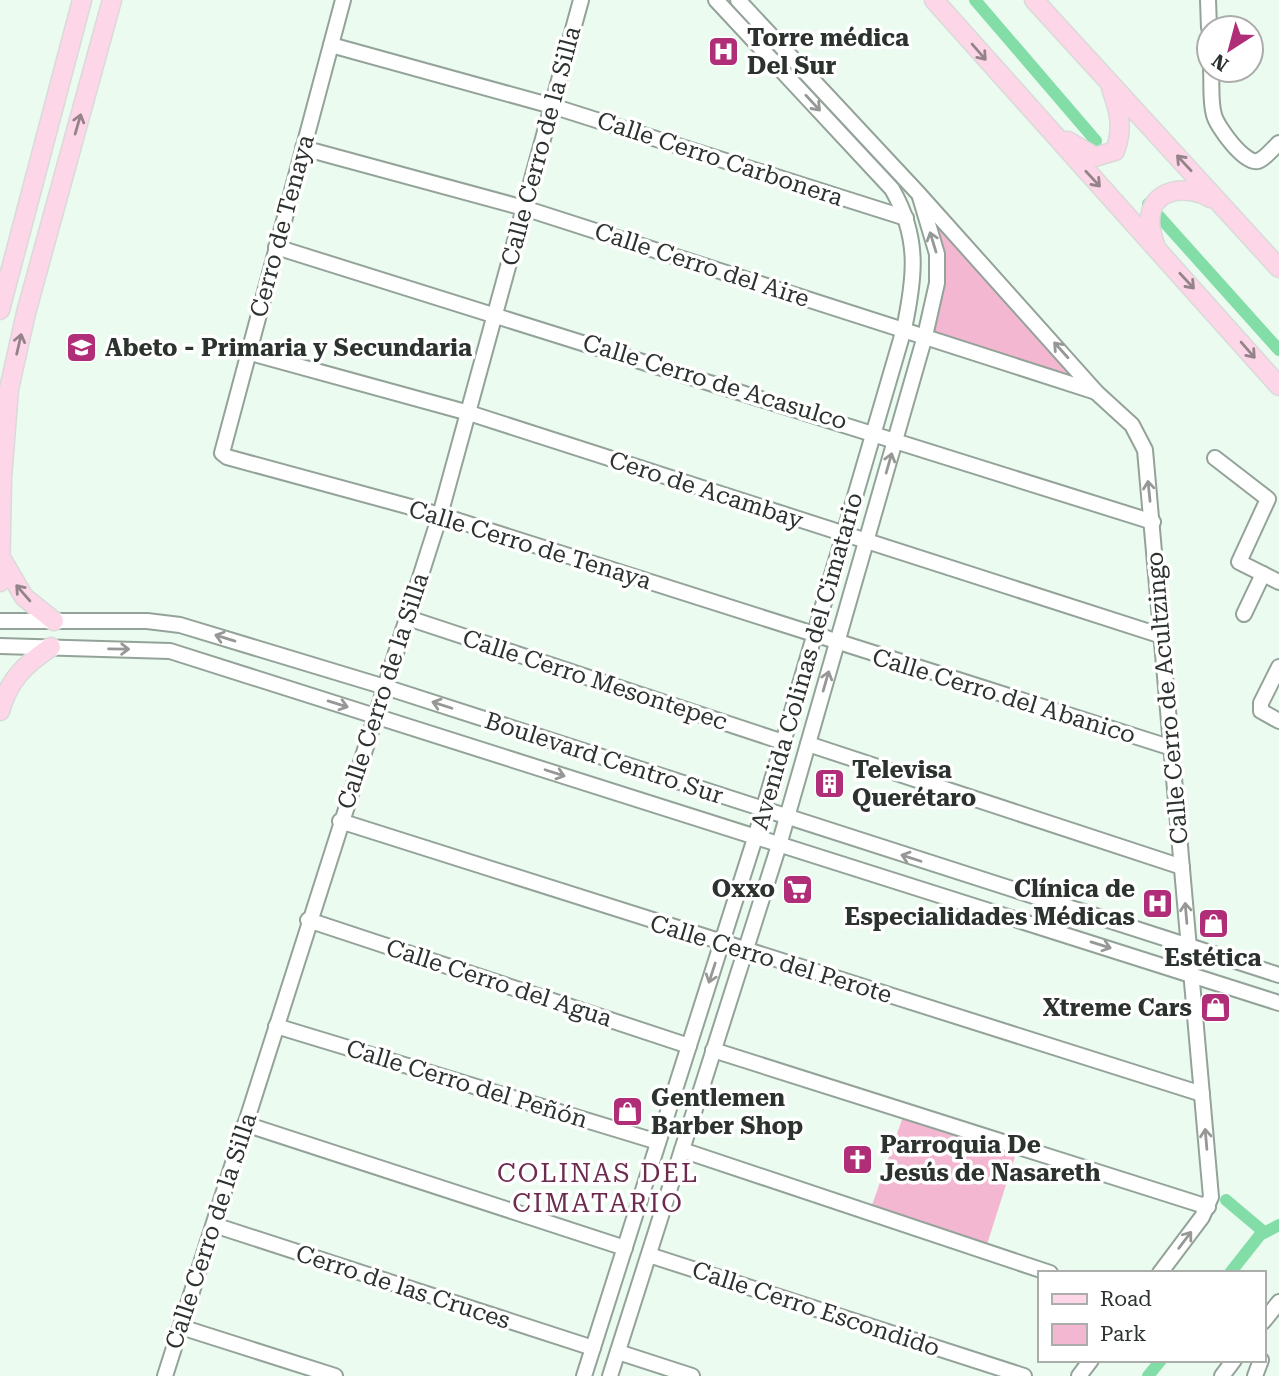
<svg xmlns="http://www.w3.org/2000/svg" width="1279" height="1376" font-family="'Roboto Serif',serif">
	<rect width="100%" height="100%" fill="#ebfbf0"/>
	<!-- green -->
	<g fill="#f4b7d2">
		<path d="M 918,193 L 1097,393 L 925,336 L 937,283 Z"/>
		<path d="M 905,1111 L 1018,1147 L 984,1254 L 871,1208 Z"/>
	</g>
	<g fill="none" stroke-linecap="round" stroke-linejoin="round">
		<!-- canal -->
		<g stroke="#83dda6" stroke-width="12">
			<path d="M 975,0 L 1096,141"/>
			<path d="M 1148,204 L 1279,350"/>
			<path d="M 1226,1200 L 1264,1232"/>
			<path d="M 1230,1273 L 1260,1235 L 1279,1225"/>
			<path d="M 1148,1376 L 1161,1360"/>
		</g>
		<defs>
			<g id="minor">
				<path d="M 343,0 L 222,453 L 227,457 L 440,515 L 1172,748"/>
				<path d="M 738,0 L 918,193 L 1097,393 L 1132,425 L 1145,450 L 1211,1197 L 1202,1217 L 1160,1273"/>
				<path d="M 1208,0 L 1209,28"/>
				<path d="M 331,45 L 552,106 L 906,218"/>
				<path d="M 1211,70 C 1212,84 1210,101 1214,115 C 1217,127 1245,165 1258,161 C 1266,158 1273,148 1279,143"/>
				<path d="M 303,148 L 524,208 L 1096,392"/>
				<path d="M 276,247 L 1153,522"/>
				<path d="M 247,352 L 469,413 L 1162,636"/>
				<path d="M 1215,458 L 1268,499 L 1239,562 L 1279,582"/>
				<path d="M 1244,614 L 1263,574"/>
				<path d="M 408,618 L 783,742"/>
				<path d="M 0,621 L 147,621 L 180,625 L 385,687 L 1279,975"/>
				<path d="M 0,646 L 170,651 L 1279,1003"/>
				<path d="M 1279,667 L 1261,703 L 1261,711 L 1279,721"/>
				<path d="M 808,744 L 1182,867"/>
				<path d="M 340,821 L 1202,1094"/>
				<path d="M 308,920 L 689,1046"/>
				<path d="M 276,1026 L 658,1142"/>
				<path d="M 713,1050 L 1208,1207"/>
				<path d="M 245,1124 L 625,1248"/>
				<path d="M 682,1150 L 1050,1273"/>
				<path d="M 214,1225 L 593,1348"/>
				<path d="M 649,1255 L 1024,1376"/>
				<path d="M 1263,1322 L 1279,1302"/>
				<path d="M 181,1327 L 335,1376"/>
				<path d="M 618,1352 L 692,1376"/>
				<path d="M 165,1376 L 440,515 L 581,0"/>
				<path d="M 584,1376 L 755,838 L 904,329 C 915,277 920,238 892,189 L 716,0"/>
				<path d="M 610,1376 L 779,845 L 925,336 L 937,283 L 937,254 L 920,197"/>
				<path d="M 1079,1376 L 1091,1360"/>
				<path d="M 1222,1376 L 1234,1360"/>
				<path d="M 1255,1376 L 1261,1360"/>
			</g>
			<g id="major">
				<path d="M 934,0 L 1279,386"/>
				<path d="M 1034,0 L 1279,268"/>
				<path d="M 1068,141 L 1095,157 L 1115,151 C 1124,127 1119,111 1111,88"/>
				<path d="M 1155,245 C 1153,238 1150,230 1150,222 C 1149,188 1188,184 1210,198"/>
				<path d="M 0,310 L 82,0"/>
				<path d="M 3,561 L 24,597 L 54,621"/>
				<path d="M 0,582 L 2,478 L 9,389 L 26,313 L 112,0"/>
				<path d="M 0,711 C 9,680 24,665 51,647"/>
			</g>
		</defs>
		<!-- minor casing -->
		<use href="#minor" stroke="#94a399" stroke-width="18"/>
		<!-- major casing -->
		<use href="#major" stroke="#d9dad9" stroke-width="21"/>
		<!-- minor -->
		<use href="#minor" stroke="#fff" stroke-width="14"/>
		<!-- major -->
		<use href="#major" stroke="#fdd6e7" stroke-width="18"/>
	</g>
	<!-- one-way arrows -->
	<defs><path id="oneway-shaft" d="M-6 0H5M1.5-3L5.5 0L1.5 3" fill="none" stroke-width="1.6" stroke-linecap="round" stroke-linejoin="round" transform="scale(1.75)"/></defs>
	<g stroke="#94848a">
		<use href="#oneway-shaft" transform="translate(979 52) rotate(49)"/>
		<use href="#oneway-shaft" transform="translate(78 124) rotate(-74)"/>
		<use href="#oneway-shaft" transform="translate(1184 163) rotate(-133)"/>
		<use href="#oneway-shaft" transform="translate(1093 179) rotate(47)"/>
		<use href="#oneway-shaft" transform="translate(1187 281) rotate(47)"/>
		<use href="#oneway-shaft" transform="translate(19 344) rotate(-77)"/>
		<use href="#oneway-shaft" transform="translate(1248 350) rotate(49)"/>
		<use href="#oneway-shaft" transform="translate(23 593) rotate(-131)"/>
	</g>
	<g stroke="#969896">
		<use href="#oneway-shaft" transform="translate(813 103) rotate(47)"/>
		<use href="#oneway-shaft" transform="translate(933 242) rotate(-107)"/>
		<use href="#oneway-shaft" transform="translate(1061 350) rotate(-132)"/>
		<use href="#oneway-shaft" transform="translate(889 463) rotate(-74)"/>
		<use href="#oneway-shaft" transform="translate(1149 491) rotate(-96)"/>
		<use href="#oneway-shaft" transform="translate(225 638) rotate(-163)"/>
		<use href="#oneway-shaft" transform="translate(119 649) rotate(1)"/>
		<use href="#oneway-shaft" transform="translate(826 681) rotate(-74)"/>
		<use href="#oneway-shaft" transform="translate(338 704) rotate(17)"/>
		<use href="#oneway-shaft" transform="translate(442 705) rotate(-162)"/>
		<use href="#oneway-shaft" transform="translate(555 773) rotate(18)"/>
		<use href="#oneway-shaft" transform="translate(911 858) rotate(-162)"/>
		<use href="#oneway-shaft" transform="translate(1186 913) rotate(-95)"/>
		<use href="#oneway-shaft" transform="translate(1101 945) rotate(17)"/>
		<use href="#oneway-shaft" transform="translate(712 973) rotate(108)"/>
		<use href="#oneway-shaft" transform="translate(1206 1139) rotate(-95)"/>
		<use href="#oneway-shaft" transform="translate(1185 1240) rotate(-53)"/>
	</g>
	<!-- icons -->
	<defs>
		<symbol id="hospital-square" viewBox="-11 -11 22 22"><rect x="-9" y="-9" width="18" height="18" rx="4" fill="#b02d77" stroke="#fff"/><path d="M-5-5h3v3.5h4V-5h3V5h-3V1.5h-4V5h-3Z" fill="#fff"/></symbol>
		<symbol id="school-square" viewBox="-11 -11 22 22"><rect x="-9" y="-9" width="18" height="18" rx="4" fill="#b02d77" stroke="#fff"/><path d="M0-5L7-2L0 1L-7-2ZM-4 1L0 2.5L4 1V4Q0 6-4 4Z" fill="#fff"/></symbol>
		<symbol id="building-square" viewBox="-11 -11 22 22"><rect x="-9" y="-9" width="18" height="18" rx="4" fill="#b02d77" stroke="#fff"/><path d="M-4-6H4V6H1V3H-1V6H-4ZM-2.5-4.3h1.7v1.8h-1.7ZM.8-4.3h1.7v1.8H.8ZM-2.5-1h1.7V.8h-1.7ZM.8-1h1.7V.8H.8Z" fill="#fff"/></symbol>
		<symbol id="supermarket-square" viewBox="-11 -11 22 22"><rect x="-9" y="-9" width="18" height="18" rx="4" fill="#b02d77" stroke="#fff"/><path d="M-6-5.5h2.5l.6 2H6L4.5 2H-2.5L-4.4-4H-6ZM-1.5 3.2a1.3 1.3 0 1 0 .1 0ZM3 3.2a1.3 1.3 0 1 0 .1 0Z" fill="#fff"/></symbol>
		<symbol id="shop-square" viewBox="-11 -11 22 22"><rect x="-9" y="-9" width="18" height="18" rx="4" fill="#b02d77" stroke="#fff"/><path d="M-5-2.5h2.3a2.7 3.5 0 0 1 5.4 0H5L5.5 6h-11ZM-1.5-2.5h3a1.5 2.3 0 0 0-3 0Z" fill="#fff"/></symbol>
		<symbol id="church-square" viewBox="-11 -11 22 22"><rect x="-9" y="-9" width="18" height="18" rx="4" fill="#b02d77" stroke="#fff"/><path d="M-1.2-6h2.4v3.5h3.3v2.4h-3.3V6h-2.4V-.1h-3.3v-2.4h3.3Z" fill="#fff"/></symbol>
	</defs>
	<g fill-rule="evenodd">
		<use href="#hospital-square" x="706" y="34" width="35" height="35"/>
		<use href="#school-square" x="64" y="330" width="35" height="35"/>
		<use href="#building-square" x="812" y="766" width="35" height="35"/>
		<use href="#supermarket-square" x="780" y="872" width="35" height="35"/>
		<use href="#hospital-square" x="1140" y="886" width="35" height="35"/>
		<use href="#shop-square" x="1196" y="906" width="35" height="35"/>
		<use href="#shop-square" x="1198" y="990" width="35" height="35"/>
		<use href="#shop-square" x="610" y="1094" width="35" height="35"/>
		<use href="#church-square" x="840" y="1142" width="35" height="35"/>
	</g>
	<g text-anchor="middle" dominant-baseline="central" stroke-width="7" stroke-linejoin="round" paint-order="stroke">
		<!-- poi labels -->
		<g font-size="24" font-weight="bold" fill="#2c322e" stroke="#fff" text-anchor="start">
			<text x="747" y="38">Torre médica<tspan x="747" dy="28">Del Sur</tspan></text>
			<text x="105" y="348">Abeto - Primaria y Secundaria</text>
			<text x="852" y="770">Televisa<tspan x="852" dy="28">Querétaro</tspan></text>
			<text x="775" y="889" text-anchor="end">Oxxo</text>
			<text x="1135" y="889" text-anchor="end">Clínica de<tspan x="1135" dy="28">Especialidades Médicas</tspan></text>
			<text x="1213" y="958" text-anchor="middle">Estética</text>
			<text x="1192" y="1008" text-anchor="end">Xtreme Cars</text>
			<text x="651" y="1098">Gentlemen<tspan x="651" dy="28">Barber Shop</tspan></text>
			<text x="880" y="1145">Parroquia De<tspan x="880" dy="28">Jesús de Nasareth</tspan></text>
		</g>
		<!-- street labels -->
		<g font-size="24" fill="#2c322e" stroke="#fff">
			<text transform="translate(541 146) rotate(-75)">Calle Cerro de la Silla</text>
			<text transform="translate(720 159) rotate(18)">Calle Cerro Carbonera</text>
			<text transform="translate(282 226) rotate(-75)">Cerro de Tenaya</text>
			<text transform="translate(702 265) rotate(18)">Calle Cerro del Aire</text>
			<text transform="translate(715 382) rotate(17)">Calle Cerro de Acasulco</text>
			<text transform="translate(706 490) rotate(18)">Cero de Acambay</text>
			<text transform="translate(530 545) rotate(17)">Calle Cerro de Tenaya</text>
			<text transform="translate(807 661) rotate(-74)">Avenida Colinas del Cimatario</text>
			<text transform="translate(595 680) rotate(18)">Calle Cerro Mesontepec</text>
			<text transform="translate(383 691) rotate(-72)">Calle Cerro de la Silla</text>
			<text transform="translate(1004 696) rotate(17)">Calle Cerro del Abanico</text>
			<text transform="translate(1167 698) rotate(-95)">Calle Cerro de Acultzingo</text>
			<text transform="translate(604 758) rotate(18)">Boulevard Centro Sur</text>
			<text transform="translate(771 959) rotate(17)">Calle Cerro del Perote</text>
			<text transform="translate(499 983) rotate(18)">Calle Cerro del Agua</text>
			<text transform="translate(467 1084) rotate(17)">Calle Cerro del Peñón</text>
			<text transform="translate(211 1231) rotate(-72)">Calle Cerro de la Silla</text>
			<text transform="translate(403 1287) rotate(18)">Cerro de las Cruces</text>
			<text transform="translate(816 1309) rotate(18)">Calle Cerro Escondido</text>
		</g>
		<!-- neighbourhood labels -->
		<g font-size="26" letter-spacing="2" fill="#6c2c4d" stroke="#fff">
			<text x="598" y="1173">COLINAS DEL<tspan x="598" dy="30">CIMATARIO</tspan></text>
		</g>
	</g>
	<!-- legend -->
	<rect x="1038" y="1271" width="228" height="91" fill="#ffffff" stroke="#abadab" stroke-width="2"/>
	<rect x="1052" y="1294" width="35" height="10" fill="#fdd6e7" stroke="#abadab" stroke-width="2"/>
	<text x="1100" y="1306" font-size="21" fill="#2c322e">Road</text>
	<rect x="1052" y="1324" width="35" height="21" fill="#f4b7d2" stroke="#abadab" stroke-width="2"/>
	<text x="1100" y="1341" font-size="21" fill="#2c322e">Park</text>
	<!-- north arrow -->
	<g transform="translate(1230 49) rotate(216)"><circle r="33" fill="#ffffff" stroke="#abadab" stroke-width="2"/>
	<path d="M0-5L12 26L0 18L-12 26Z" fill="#b02d77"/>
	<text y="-10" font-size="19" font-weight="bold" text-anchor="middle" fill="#2c322e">N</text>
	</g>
</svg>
